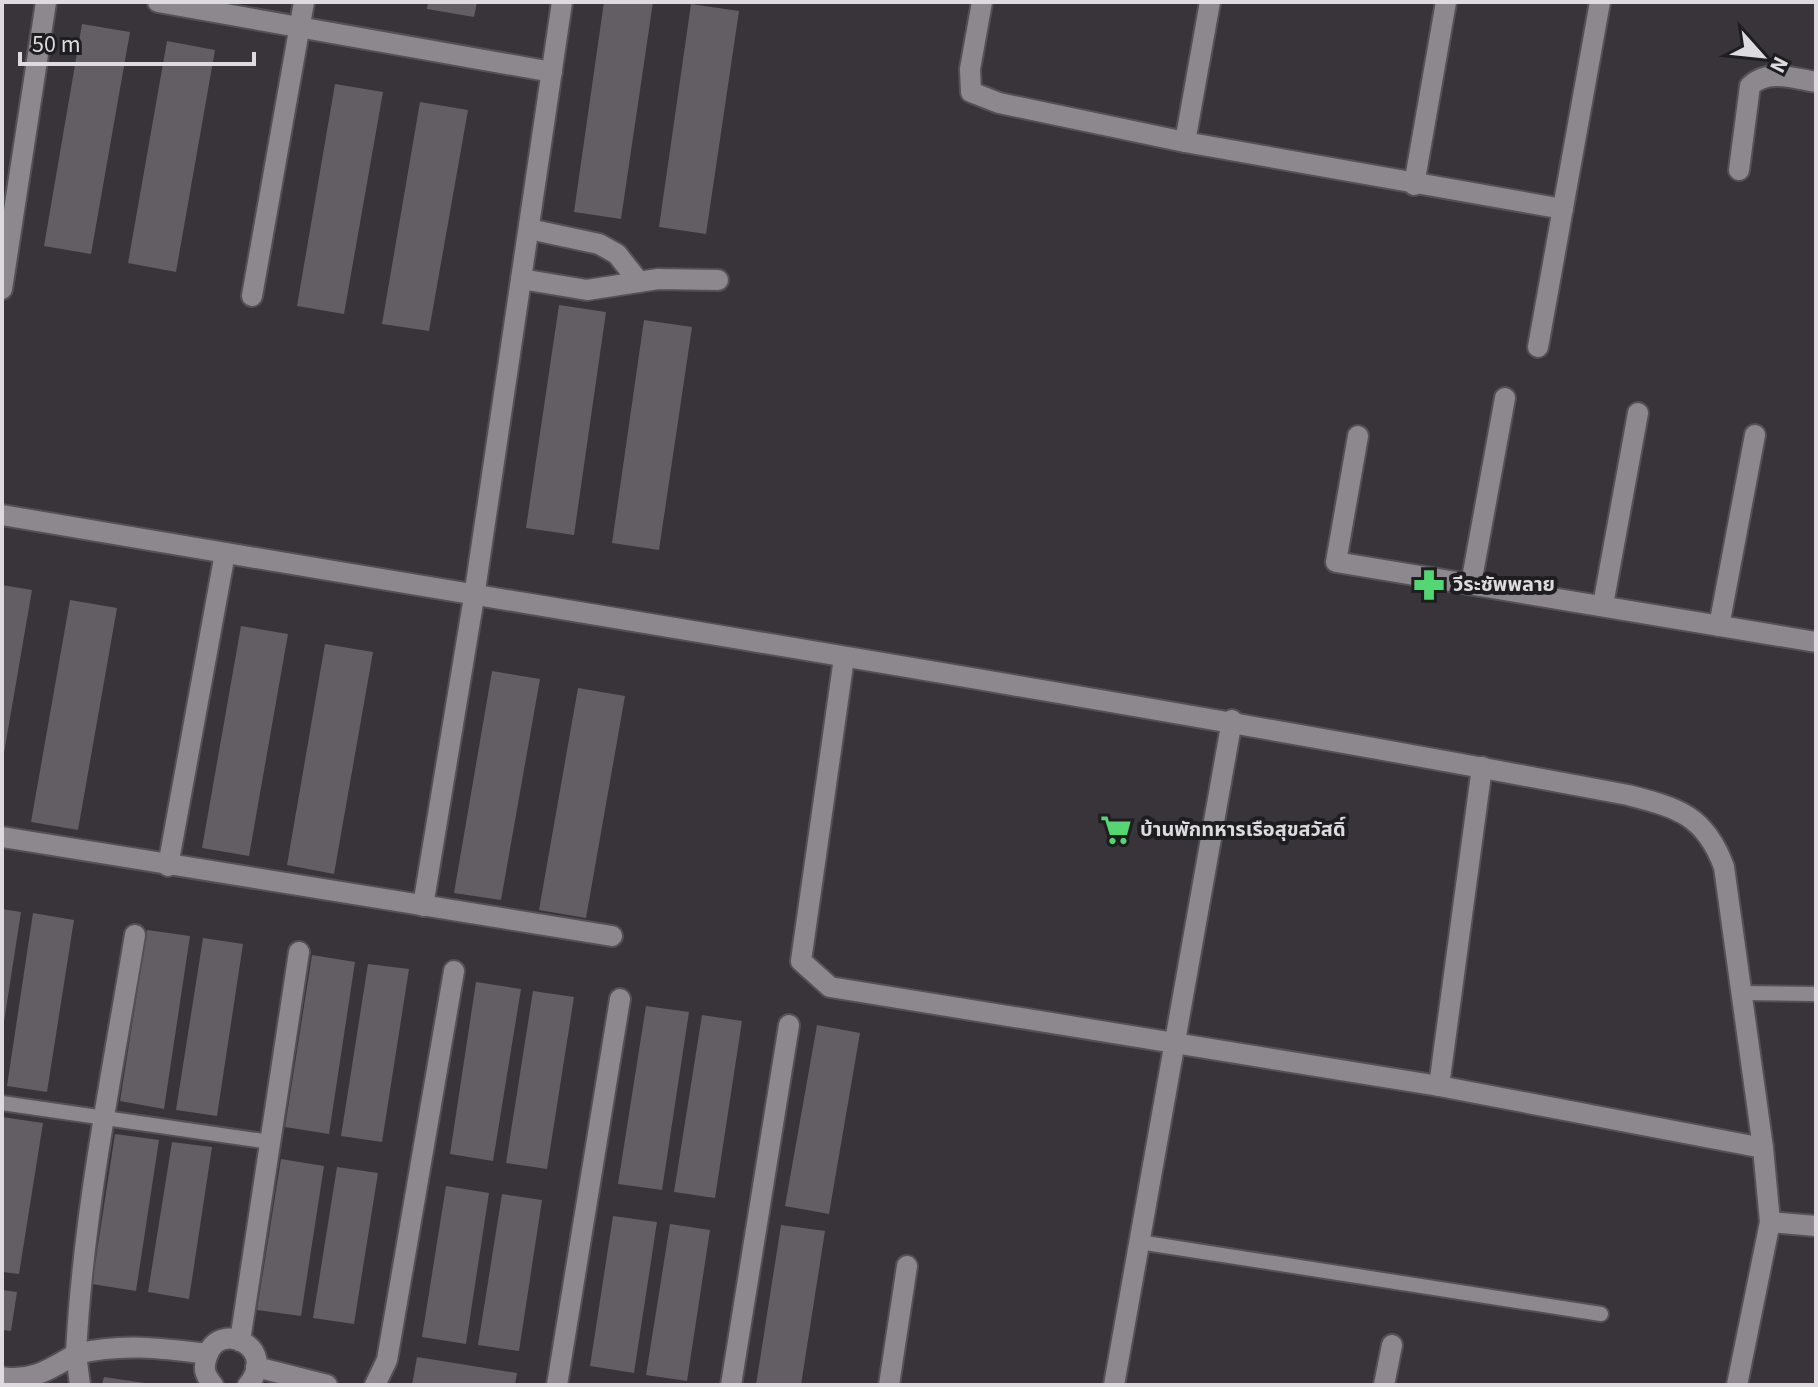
<svg xmlns="http://www.w3.org/2000/svg" width="1818" height="1387" font-family="'Source Sans 3','Noto Sans Thai',sans-serif">
	<rect width="100%" height="100%" fill="#38343a"/>
	<!-- building -->
	<g fill="#625e64">
		<path d="M 428,2 L 477,2 L 474,17 L 427,9 Z"/>
		<path d="M 604,2 L 653,2 L 621,219 L 574,212 Z"/>
		<path d="M 691,4 L 739,11 L 706,234 L 659,227 Z"/>
		<path d="M 82,24 L 130,32 L 91,254 L 44,246 Z"/>
		<path d="M 167,41 L 215,50 L 176,272 L 128,263 Z"/>
		<path d="M 335,84 L 383,92 L 344,314 L 297,306 Z"/>
		<path d="M 420,102 L 468,110 L 429,331 L 382,324 Z"/>
		<path d="M 559,305 L 606,312 L 574,535 L 526,528 Z"/>
		<path d="M 644,320 L 692,327 L 659,550 L 612,543 Z"/>
		<path d="M 2,585 L 32,590 L 4,753 L 2,753 Z"/>
		<path d="M 70,600 L 117,608 L 78,830 L 31,822 Z"/>
		<path d="M 241,626 L 288,634 L 249,856 L 202,848 Z"/>
		<path d="M 325,644 L 373,652 L 334,874 L 287,865 Z"/>
		<path d="M 492,671 L 540,679 L 501,900 L 454,893 Z"/>
		<path d="M 578,688 L 625,696 L 586,918 L 539,910 Z"/>
		<path d="M 2,909 L 21,912 L 4,1022 L 2,1022 Z"/>
		<path d="M 33,913 L 74,920 L 47,1092 L 7,1086 Z"/>
		<path d="M 147,930 L 190,936 L 164,1109 L 120,1101 Z"/>
		<path d="M 203,938 L 243,944 L 217,1116 L 176,1110 Z"/>
		<path d="M 312,955 L 355,962 L 329,1134 L 285,1127 Z"/>
		<path d="M 368,964 L 409,969 L 382,1142 L 341,1136 Z"/>
		<path d="M 476,982 L 521,989 L 493,1161 L 450,1154 Z"/>
		<path d="M 533,991 L 574,997 L 547,1169 L 506,1163 Z"/>
		<path d="M 646,1006 L 689,1012 L 662,1190 L 618,1184 Z"/>
		<path d="M 702,1015 L 742,1021 L 715,1198 L 674,1192 Z"/>
		<path d="M 817,1025 L 860,1033 L 829,1214 L 785,1206 Z"/>
		<path d="M 2,1117 L 43,1123 L 19,1274 L 2,1272 Z"/>
		<path d="M 115,1134 L 159,1140 L 136,1291 L 92,1284 Z"/>
		<path d="M 172,1142 L 212,1147 L 189,1299 L 148,1292 Z"/>
		<path d="M 281,1159 L 324,1166 L 301,1316 L 257,1310 Z"/>
		<path d="M 337,1167 L 378,1173 L 354,1324 L 313,1318 Z"/>
		<path d="M 446,1186 L 489,1193 L 466,1344 L 422,1337 Z"/>
		<path d="M 502,1194 L 542,1200 L 519,1351 L 478,1345 Z"/>
		<path d="M 613,1216 L 657,1222 L 634,1373 L 590,1366 Z"/>
		<path d="M 670,1224 L 710,1230 L 687,1381 L 646,1375 Z"/>
		<path d="M 781,1225 L 825,1231 L 801,1385 L 756,1385 Z"/>
		<path d="M 2,1290 L 17,1292 L 11,1331 L 2,1330 Z"/>
		<path d="M 417,1357 L 517,1373 L 515,1385 L 412,1385 Z"/>
		<path d="M 104,1377 L 145,1383 L 145,1385 L 102,1385 Z"/>
	</g>
	<g fill="none" stroke-linecap="round" stroke-linejoin="round">
		<defs>
			<g id="lane">
				<path d="M 1742,993 L 1816,994"/>
				<path d="M 2,1103 L 270,1142"/>
				<path d="M 1139,1242 L 1601,1314"/>
			</g>
			<g id="street">
				<path d="M 158,2 L 552,72"/>
				<path d="M 982,2 L 970,69 L 971,92 L 999,103 L 1185,142 L 1563,209"/>
				<path d="M 1185,142 L 1210,2"/>
				<path d="M 1739,170 L 1750,86 C 1767,69 1793,78 1816,82"/>
				<path d="M 1414,185 L 1446,2"/>
				<path d="M 529,229 L 599,244 L 617,254 L 639,282"/>
				<path d="M 521,279 L 587,290 L 658,279 L 718,280"/>
				<path d="M 2,289 L 46,2"/>
				<path d="M 252,296 L 304,2"/>
				<path d="M 1538,347 L 1600,2"/>
				<path d="M 1358,436 L 1336,562 L 1816,642"/>
				<path d="M 2,515 C 544,608 1087,693 1628,795 C 1678,808 1705,815 1724,867 L 1763,1148 L 1770,1222 L 1737,1385"/>
				<path d="M 1471,584 L 1505,398"/>
				<path d="M 1603,605 L 1638,413"/>
				<path d="M 1719,626 L 1755,435"/>
				<path d="M 844,658 L 801,961 L 830,987 L 1439,1086 L 1763,1148"/>
				<path d="M 2,837 L 612,936"/>
				<path d="M 168,866 L 225,553"/>
				<path d="M 423,906 L 474,597 L 562,2"/>
				<path d="M 135,935 C 112,1074 83,1214 76,1354 C 122,1343 161,1348 208,1354"/>
				<path d="M 1439,1086 L 1482,767"/>
				<path d="M 1770,1222 L 1816,1226"/>
				<path d="M 240,1341 L 299,952"/>
				<path d="M 256,1367 L 327,1385"/>
				<path d="M 2,1377 C 32,1382 50,1369 76,1354 L 80,1385"/>
				<path d="M 213,1385 C 204,1374 203,1368 207,1356 C 220,1318 279,1349 248,1385"/>
				<path d="M 375,1385 L 387,1360 L 454,971"/>
				<path d="M 557,1385 L 620,999"/>
				<path d="M 731,1385 L 789,1025"/>
				<path d="M 889,1385 L 907,1266"/>
				<path d="M 1114,1385 L 1232,720"/>
				<path d="M 1384,1385 L 1392,1345"/>
			</g>
		</defs>
		<!-- lane casing -->
		<use href="#lane" stroke="#545156" stroke-width="18"/>
		<!-- street casing -->
		<use href="#street" stroke="#545156" stroke-width="24"/>
		<!-- lane -->
		<use href="#lane" stroke="#8c888e" stroke-width="14"/>
		<!-- street -->
		<use href="#street" stroke="#8c888e" stroke-width="20"/>
	</g>
	<!-- icons -->
	<defs>
		<symbol id="pharmacy-bare" viewBox="-9 -9 18 18"><path d="M-2-6h4v4h4v4h-4v4h-4v-4h-4v-4h4Z" fill="#54d672" stroke="#1e1d1f" stroke-width="2.5" paint-order="stroke"/></symbol>
		<symbol id="supermarket-bare" viewBox="-9 -9 18 18"><path d="M-6-5.5h2.5l.6 2H6L4.5 2H-2.5L-4.4-4H-6ZM-1.5 3.2a1.3 1.3 0 1 0 .1 0ZM3 3.2a1.3 1.3 0 1 0 .1 0Z" fill="#54d672" stroke="#1e1d1f" stroke-width="2.5" paint-order="stroke"/></symbol>
	</defs>
	<g fill-rule="evenodd">
		<use href="#pharmacy-bare" x="1407" y="563" width="44" height="44"/>
		<use href="#supermarket-bare" x="1094" y="808" width="44" height="44"/>
	</g>
	<g text-anchor="middle" dominant-baseline="central" stroke-width="8" stroke-linejoin="round" paint-order="stroke">
		<!-- poi labels -->
		<g font-size="20" font-weight="bold" fill="#dddbde" stroke="#1e1d1f" text-anchor="start">
			<text x="1453" y="585">วีระซัพพลาย</text>
			<text x="1140" y="830">บ้านพักทหารเรือสุขสวัสดิ์</text>
		</g>
	</g>
	<!-- border -->
	<rect width="1818" height="1387" fill="none" stroke="#dddbde" stroke-width="8"/>
	<!-- north arrow -->
	<g transform="translate(1762 56) rotate(117)" stroke="#1e1d1f" stroke-width="6" paint-order="stroke">
	<path d="M0-6L14 30L0 20L-14 30Z" fill="#dddbde"/>
	<text y="-12" font-size="22" font-weight="bold" text-anchor="middle" fill="#dddbde">N</text>
	</g>
	<!-- scale -->
	<path d="M20 52v12h234v-12" fill="none" stroke="#dddbde" stroke-width="4"/>
	<text x="32" y="52" font-size="24" fill="#dddbde" stroke="#1e1d1f" stroke-width="6" paint-order="stroke">50 m</text>
</svg>
